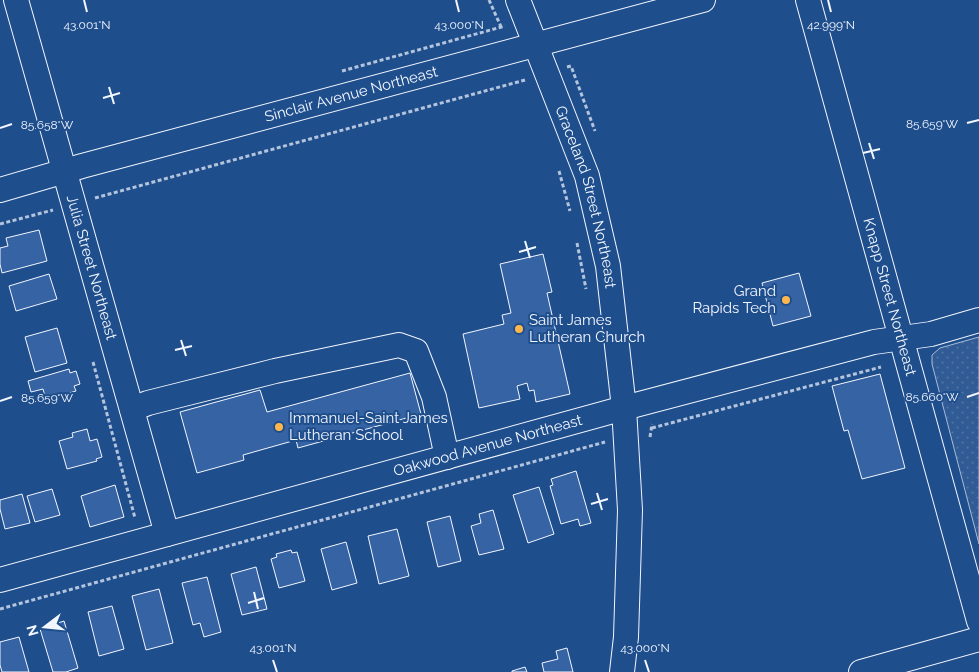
<svg xmlns="http://www.w3.org/2000/svg" width="979" height="672" font-family="Raleway,sans-serif">
	<defs>
		<pattern id="green-dots" width="8" height="8" patternUnits="userSpaceOnUse" patternTransform="scale(1.25)"><rect width="8" height="8" fill="#305b95"/><path d="M2 2h.1M6 6h.1" fill="none" stroke="#4e73a5" stroke-width="1.8" stroke-linecap="round"/></pattern>
	</defs>
	<rect width="100%" height="100%" fill="#1f4e8c"/>
	<!-- green -->
	<path fill="url(#green-dots)" stroke="#a8bbd7" d="M 979,337 L 979,544 L 932,364 L 932,355 L 940,348 Z"/>
	<!-- building -->
	<g fill="#3563a3" stroke="#f2f6ff">
		<path d="M 39,230 L 47,261 L 2,273 L 0,264 L 0,248 L 8,246 L 6,238 Z"/>
		<path d="M 543,254 L 552,292 L 547,293 L 570,394 L 536,402 L 534,390 L 529,391 L 527,383 L 517,386 L 520,399 L 479,408 L 463,334 L 504,324 L 502,315 L 511,313 L 500,264 Z"/>
		<path d="M 799,273 L 811,316 L 773,326 L 762,283 Z"/>
		<path d="M 49,274 L 57,299 L 16,311 L 9,286 Z"/>
		<path d="M 57,328 L 67,363 L 35,372 L 25,337 Z"/>
		<path d="M 69,369 L 70,373 L 76,371 L 80,384 L 74,386 L 76,391 L 46,400 L 43,389 L 31,392 L 28,381 Z"/>
		<path d="M 410,373 L 421,414 L 298,448 L 296,440 L 243,455 L 244,460 L 197,473 L 180,412 L 260,390 L 267,412 Z"/>
		<path d="M 880,374 L 905,468 L 862,479 L 848,430 L 844,431 L 832,386 Z"/>
		<path d="M 87,429 L 90,441 L 97,439 L 102,457 L 96,459 L 97,461 L 67,469 L 59,441 L 73,437 L 72,433 Z"/>
		<path d="M 576,471 L 591,523 L 580,526 L 578,519 L 561,524 L 550,486 L 553,485 L 551,479 Z"/>
		<path d="M 115,485 L 124,517 L 90,527 L 81,496 Z"/>
		<path d="M 539,487 L 554,534 L 528,543 L 513,495 Z"/>
		<path d="M 52,489 L 60,515 L 35,522 L 27,496 Z"/>
		<path d="M 22,494 L 30,523 L 5,529 L 0,509 L 0,500 Z"/>
		<path d="M 493,510 L 504,549 L 479,555 L 471,526 L 481,523 L 479,514 Z"/>
		<path d="M 450,516 L 461,561 L 438,567 L 427,522 Z"/>
		<path d="M 397,529 L 409,576 L 379,584 L 368,536 Z"/>
		<path d="M 346,542 L 357,583 L 332,590 L 321,549 Z"/>
		<path d="M 291,550 L 292,553 L 297,552 L 305,581 L 279,588 L 271,559 L 277,557 L 276,554 Z"/>
		<path d="M 256,567 L 267,609 L 242,615 L 231,574 Z"/>
		<path d="M 207,577 L 221,632 L 204,637 L 200,623 L 193,625 L 182,583 Z"/>
		<path d="M 159,589 L 173,643 L 146,650 L 132,596 Z"/>
		<path d="M 112,606 L 124,649 L 99,656 L 88,612 Z"/>
		<path d="M 64,621 L 78,668 L 66,672 L 53,672 L 40,629 Z"/>
		<path d="M 19,637 L 29,672 L 2,672 L 0,665 L 0,642 Z"/>
		<path d="M 567,648 L 573,672 L 544,672 L 542,663 L 558,659 L 556,651 Z"/>
		<path d="M 525,667 L 527,672 L 512,672 L 512,671 Z"/>
	</g>
	<g fill="none" stroke-linecap="round" stroke-linejoin="round">
		<defs>
			<g id="minor">
				<path id="s1" d="M 16,0 L 167,534"/>
				<path id="s2" d="M 518,0 L 587,176 L 608,266 L 624,408 L 630,510 L 626,637 L 622,672"/>
				<path id="s3" d="M 808,0 L 979,621"/>
				<path id="s4" d="M 0,190 L 82,166 L 703,0"/>
				<path d="M 132,409 L 148,403 L 275,371 L 399,345 L 416,351 L 434,397 L 447,457"/>
				<path id="s5" d="M 0,580 L 624,408 L 874,342 L 931,334 L 979,320"/>
				<path d="M 861,672 L 979,639"/>
			</g>
		</defs>
		<!-- minor casing -->
		<use href="#minor" stroke="#f2f6ff" stroke-width="26"/>
		<!-- path -->
		<g stroke="#b3c4dc" stroke-width="3" stroke-dasharray="4 2.5" stroke-linecap="butt">
			<path d="M 489,0 L 502,29"/>
			<path d="M 567,67 L 571,66 L 595,131"/>
			<path d="M 342,71 L 505,26"/>
			<path d="M 559,171 L 570,211"/>
			<path d="M 95,198 L 525,80"/>
			<path d="M 0,224 L 53,210"/>
			<path d="M 577,243 L 586,289"/>
			<path d="M 93,362 L 135,518"/>
			<path d="M 652,428 L 881,367"/>
			<path d="M 650,437 L 652,424"/>
			<path d="M 0,609 L 605,442"/>
		</g>
		<!-- minor -->
		<use href="#minor" stroke="#1f4e8c" stroke-width="24"/>
	</g>
	<!-- ticks -->
	<path fill="none" stroke="#f2f6ff" stroke-width="2" d="M 84,0 L 87,12M 456,0 L 459,12M 828,0 L 831,12M 109,87 L 114,104M 103,98 L 120,93M 967,123 L 979,120M 0,128 L 12,124M 869,143 L 874,159M 863,153 L 880,149M 525,241 L 530,258M 519,252 L 536,247M 181,340 L 186,356M 175,350 L 192,346M 967,397 L 979,393M 0,401 L 12,397M 597,493 L 602,510M 591,504 L 608,499M 254,592 L 258,609M 248,603 L 264,598M 273,660 L 277,672M 645,660 L 649,672"/>
	<!-- markers -->
	<g fill="#ffb74d" stroke="#1f4e8c" stroke-width="2">
		<circle cx="786" cy="300" r="5"/>
		<circle cx="519" cy="329" r="5"/>
		<circle cx="279" cy="427" r="5"/>
	</g>
	<g text-anchor="middle" dominant-baseline="central" stroke-width="4" stroke-linejoin="round" paint-order="stroke">
		<!-- street labels -->
		<g font-size="15" fill="#f2f6ff" stroke="#1f4e8c">
			<text stroke="none"><textPath href="#s4" startOffset="364">Sinclair Avenue Northeast</textPath></text>
			<text stroke="none"><textPath href="#s2" startOffset="209">Graceland Street Northeast</textPath></text>
			<text stroke="none"><textPath href="#s1" startOffset="278">Julia Street Northeast</textPath></text>
			<text stroke="none"><textPath href="#s3" startOffset="308">Knapp Street Northeast</textPath></text>
			<text stroke="none"><textPath href="#s5" startOffset="506">Oakwood Avenue Northeast</textPath></text>
		</g>
		<!-- poi labels -->
		<g font-size="15" fill="#f2f6ff" stroke="#1f4e8c" text-anchor="start">
			<text x="776" y="291" text-anchor="end">Grand<tspan x="776" dy="17">Rapids Tech</tspan></text>
			<text x="529" y="320">Saint James<tspan x="529" dy="17">Lutheran Church</tspan></text>
			<text x="289" y="418">Immanuel-Saint James<tspan x="289" dy="17">Lutheran School</tspan></text>
		</g>
	</g>
	<g font-size="12" text-anchor="middle" fill="#f2f6ff" stroke="#1f4e8c" stroke-width="4" stroke-linejoin="round" paint-order="stroke">
		<text x="87" y="29">43.001°N</text>
		<text x="459" y="29">43.000°N</text>
		<text x="831" y="29">42.999°N</text>
		<text x="932" y="128">85.659°W</text>
		<text x="47" y="129">85.658°W</text>
		<text x="932" y="401">85.660°W</text>
		<text x="47" y="402">85.659°W</text>
		<text x="273" y="652">43.001°N</text>
		<text x="645" y="652">43.000°N</text>
	</g>
	<!-- north arrow -->
	<g transform="translate(45 627) rotate(254)" stroke="#1f4e8c" stroke-width="4" paint-order="stroke">
	<path d="M0-4L9 19L0 12L-9 19Z" fill="#f2f6ff"/>
	<text y="-8" font-size="14" font-weight="bold" text-anchor="middle" fill="#f2f6ff">N</text>
	</g>
</svg>
